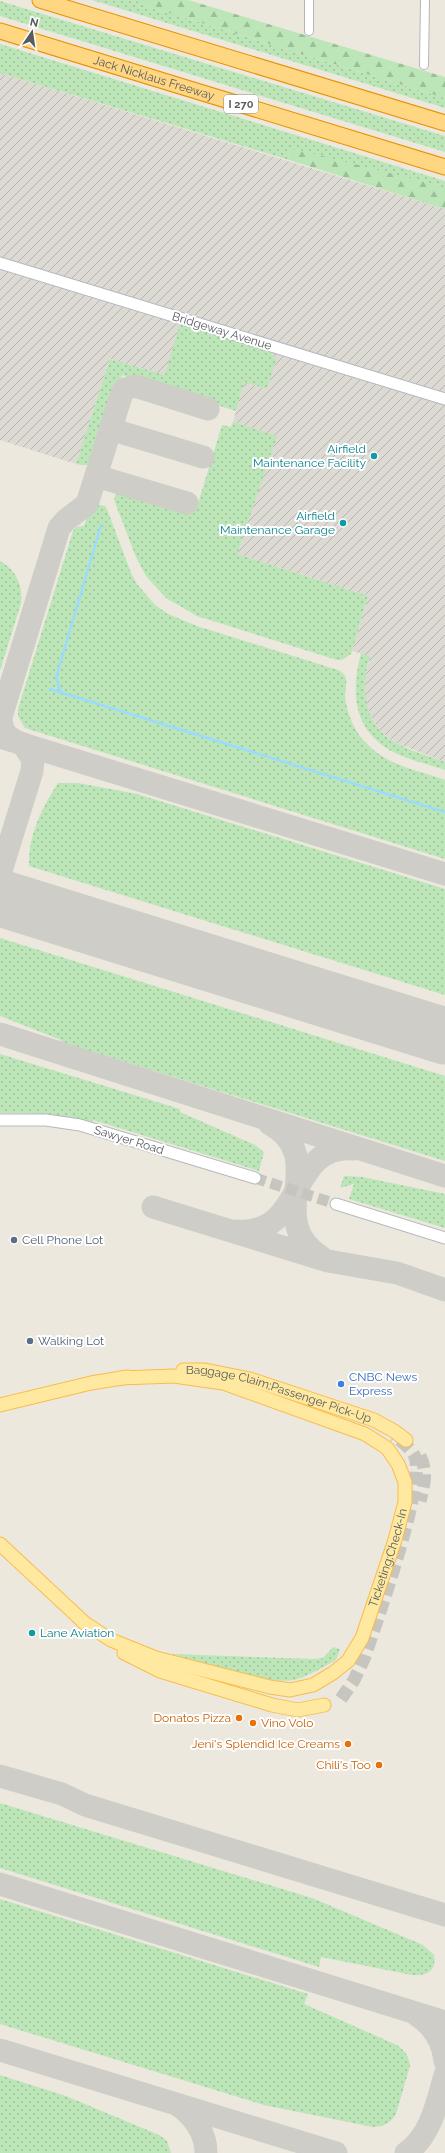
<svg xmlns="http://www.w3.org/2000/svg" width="445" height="2153" font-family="Raleway,sans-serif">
	<defs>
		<pattern id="industrial-furrows" width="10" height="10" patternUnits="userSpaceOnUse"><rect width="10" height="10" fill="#dcdad3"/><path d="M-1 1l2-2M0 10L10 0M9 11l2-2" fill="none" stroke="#b5b4af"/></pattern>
		<pattern id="grass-dots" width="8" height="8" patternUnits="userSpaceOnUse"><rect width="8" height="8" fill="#bce6b8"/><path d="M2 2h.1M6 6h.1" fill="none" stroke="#9cbe99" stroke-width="1.8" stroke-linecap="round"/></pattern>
		<pattern id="forest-firs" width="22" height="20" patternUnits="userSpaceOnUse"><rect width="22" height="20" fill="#bce6b8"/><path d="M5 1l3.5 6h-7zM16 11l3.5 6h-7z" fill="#9cbe99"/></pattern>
	</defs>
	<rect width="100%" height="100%" fill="#ece8de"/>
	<!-- industrial -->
	<path fill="url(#industrial-furrows)" d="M 0,73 L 445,209 L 445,762 L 394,742 L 379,730 L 370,715 L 364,701 L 364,684 L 370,656 L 352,651 L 368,596 L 237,554 L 276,436 L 233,422 L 244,382 L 267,389 L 276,360 L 165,375 L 110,359 L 76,464 L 0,440 Z"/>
	<!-- grass -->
	<g fill="url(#grass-dots)">
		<path d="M 92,0 L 127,0 L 445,98 L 445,108 Z"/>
		<path d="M 0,1 L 445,136 L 445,152 L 0,16 Z"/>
		<path d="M 0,44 L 445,181 L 445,187 L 288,153 L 289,160 L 0,73 Z"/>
		<path d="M 180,324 L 264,349 L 274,356 L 276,360 L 267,389 L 244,382 L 236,411 L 122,375 L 96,460 C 89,466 84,466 76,464 L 110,359 L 165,375 Z"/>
		<path d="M 233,422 L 277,436 L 237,554 L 368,596 L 351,654 L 342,660 L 337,660 L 197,616 L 166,598 L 146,576 L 136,557 L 114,500 L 116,492 L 125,489 L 196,510 L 222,425 L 231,427 Z"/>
		<path d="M 97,504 L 105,506 L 107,509 L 131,573 L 137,584 L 155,605 L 168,614 L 197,626 L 338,670 C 342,672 345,674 346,679 C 347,684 345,691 345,697 C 347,714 355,733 367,744 C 388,766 418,770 445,780 L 445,859 L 25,728 L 18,716 L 18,709 L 73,531 L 76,527 L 84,526 L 90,508 Z"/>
		<path d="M 0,561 C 16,570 23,585 21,603 L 0,671 Z"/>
		<path d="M 361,653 L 370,656 C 360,688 363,725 396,743 C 411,751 429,756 445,762 L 445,770 C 428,764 409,760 393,752 C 352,730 351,692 361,653 Z"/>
		<path d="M 58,783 L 78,783 L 137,794 L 445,889 L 445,995 L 29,866 C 28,835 42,808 58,783 Z"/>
		<path d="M 0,938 L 445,1076 L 445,1161 L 61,1042 L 61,1040 L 0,1016 Z"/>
		<path d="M 0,1054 L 180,1109 L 180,1112 L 255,1145 L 264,1152 L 259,1171 L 93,1120 L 93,1122 C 61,1114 32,1113 0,1113 Z"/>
		<path d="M 344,1176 L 362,1177 L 445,1194 L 445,1228 L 349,1199 L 354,1184 L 340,1188 Z"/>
		<path d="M 333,1647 L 340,1649 L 336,1660 C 323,1667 309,1676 294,1680 C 268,1685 200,1662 171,1654 L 314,1659 L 323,1658 Z"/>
		<path d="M 0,1803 L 312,1898 L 423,1945 L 434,1955 C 437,1971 427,1976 412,1975 L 321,1957 L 319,1967 L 0,1868 Z"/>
		<path d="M 0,1899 L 308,1994 L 304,2004 L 397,2045 C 405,2051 409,2056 410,2066 L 396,2114 C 390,2124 384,2126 373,2127 L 264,2105 L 0,2024 Z"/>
		<path d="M 0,2075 L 66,2096 L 159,2135 L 167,2141 L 171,2153 L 0,2153 Z"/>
	</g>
	<!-- forest -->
	<g fill="url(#forest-firs)">
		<path d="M 127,0 L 188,0 L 445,77 L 445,98 Z"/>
		<path d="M 295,149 L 445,187 L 445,209 L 289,160 L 288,153 Z"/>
	</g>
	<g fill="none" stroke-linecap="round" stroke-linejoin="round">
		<!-- stream -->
		<g stroke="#9bdbff" stroke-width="2.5">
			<path d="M 50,689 L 445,812"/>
			<path d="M 61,692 L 56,678 L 101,525"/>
		</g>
		<!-- taxiway -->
		<g stroke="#cecdc8" stroke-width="23">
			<path d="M 110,429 L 203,457"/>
			<path d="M 96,476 L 187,503"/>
			<path d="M 3,738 L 445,874"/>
			<path d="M 18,742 C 6,737 1,730 1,717 L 59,528 L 66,520 L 87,504 L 122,393 L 125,389 L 135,386 L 208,409"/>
			<path d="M 0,874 L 32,771 L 33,760 L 23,744"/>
			<path d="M 0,886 L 4,895 L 19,904"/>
			<path d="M 0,1034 L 445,1176"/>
			<path d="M 270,1124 C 331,1158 262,1219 321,1257"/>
			<path d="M 153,1207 L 328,1261 L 397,1273 L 445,1290"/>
			<path d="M 236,1231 C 308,1236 286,1144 354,1149"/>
			<path d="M 0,1776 L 62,1794 L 85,1805 L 445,1915"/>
			<path d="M 0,1884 L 445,2022"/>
			<path d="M 417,2015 C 434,2026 443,2042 445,2061"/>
			<path d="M 0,2050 L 336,2153"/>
			<path d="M 178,2105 C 194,2116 206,2133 206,2153"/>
			<path d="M 406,2153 C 431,2136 437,2103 445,2075"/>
		</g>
		<!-- runway -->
		<path stroke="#cecdc8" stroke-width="57" d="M 0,898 L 445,1036"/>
		<!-- secondary-tunnel -->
		<path stroke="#c7c5bf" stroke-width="11" stroke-dasharray="11 5.5" stroke-linecap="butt" d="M 255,1178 L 336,1204"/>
		<!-- primary-tunnel -->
		<g stroke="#c7c5bf" stroke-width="13" stroke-dasharray="13 6" stroke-linecap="butt">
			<path d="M 420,1456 C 428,1471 424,1486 420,1501"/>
			<path d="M 341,1699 L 354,1680 L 364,1659 C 375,1626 426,1484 415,1457 C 411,1448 401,1441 394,1436"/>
		</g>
		<defs>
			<g id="street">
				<path d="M 309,31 L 309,0"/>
				<path d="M 424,65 L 425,0"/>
			</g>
			<g id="secondary">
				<path d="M 0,263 L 445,399"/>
				<path d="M 0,1120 L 46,1120 L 80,1125 L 255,1178"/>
				<path d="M 336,1204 L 445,1238"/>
			</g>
			<g id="primary">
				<path id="s1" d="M 183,1370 L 205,1370 L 250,1379 L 374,1420 L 394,1431 L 406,1440"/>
				<path d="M 0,1405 L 91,1383 L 128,1377"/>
				<path d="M 0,1544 L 89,1627"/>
				<path id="s2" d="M 83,1622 L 111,1640 L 156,1658 L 270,1687 L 290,1690 L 313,1685 L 333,1673 L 348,1661 L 362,1638 L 395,1540 L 405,1502 L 405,1482 L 398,1464 L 387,1448 L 365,1434 L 223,1383 L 174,1376 L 120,1378"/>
				<path d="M 124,1653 L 160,1671 L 272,1705 L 298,1710 L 324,1705"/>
			</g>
			<g id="highway">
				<path d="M 40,0 L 445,123"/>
				<path id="s3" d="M 0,31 L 445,167"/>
			</g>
		</defs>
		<!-- street casing -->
		<use href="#street" stroke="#b2b6bb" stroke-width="10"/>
		<!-- secondary casing -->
		<use href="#secondary" stroke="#b5b9bf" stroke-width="13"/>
		<!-- primary casing -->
		<use href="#primary" stroke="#f9bc4b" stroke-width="15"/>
		<!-- highway casing -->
		<use href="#highway" stroke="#ea9000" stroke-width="17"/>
		<!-- street -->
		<use href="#street" stroke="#fff" stroke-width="8"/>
		<!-- secondary -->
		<use href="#secondary" stroke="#fff" stroke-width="11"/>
		<!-- primary -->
		<use href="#primary" stroke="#ffe9a0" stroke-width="13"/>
		<!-- highway -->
		<use href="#highway" stroke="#ffd682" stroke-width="15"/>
	</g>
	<!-- markers -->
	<g fill="#0f9aa8" stroke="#fff" stroke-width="1.5">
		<circle cx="374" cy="456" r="4"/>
		<circle cx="343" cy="523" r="4"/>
		<circle cx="32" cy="1633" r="4"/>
	</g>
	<g fill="#5c6f8a" stroke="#fff" stroke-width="1.5">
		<circle cx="14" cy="1240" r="4"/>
		<circle cx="30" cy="1341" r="4"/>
	</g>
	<circle fill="#3f7fe0" stroke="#fff" stroke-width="1.5" cx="341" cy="1384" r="4"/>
	<g fill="#e8710a" stroke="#fff" stroke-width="1.5">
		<circle cx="239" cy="1718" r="4"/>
		<circle cx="253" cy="1723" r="4"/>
		<circle cx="348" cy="1744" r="4"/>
		<circle cx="379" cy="1765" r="4"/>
	</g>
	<g text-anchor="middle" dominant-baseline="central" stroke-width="4" stroke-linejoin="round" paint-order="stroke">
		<!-- shield labels -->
		<rect fill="#fff" stroke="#8a8d90" stroke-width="1" x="224" y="95" width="34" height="18" rx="3"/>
		<g font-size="11" font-weight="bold" fill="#585c61">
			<text x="241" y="104">I 270</text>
		</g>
		<!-- street labels -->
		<g font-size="12" fill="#585c61" stroke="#fff">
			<text stroke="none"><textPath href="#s3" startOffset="161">Jack Nicklaus Freeway</textPath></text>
			<text transform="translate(222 331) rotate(17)">Bridgeway Avenue</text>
			<text transform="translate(129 1140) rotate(17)">Sawyer Road</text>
			<text stroke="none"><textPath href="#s1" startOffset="99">Baggage Claim;Passenger Pick-Up</textPath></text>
			<text stroke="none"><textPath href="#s2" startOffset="397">Ticketing;Check-In</textPath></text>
		</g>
		<!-- culture labels -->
		<g font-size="12" fill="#0d838f" stroke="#fff" text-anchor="end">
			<text x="366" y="449">Airfield<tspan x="366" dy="14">Maintenance Facility</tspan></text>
			<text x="335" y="516">Airfield<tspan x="335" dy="14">Maintenance Garage</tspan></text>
			<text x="40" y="1633" text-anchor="start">Lane Aviation</text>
		</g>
		<!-- service labels -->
		<g font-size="12" fill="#4e5e75" stroke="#fff" text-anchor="start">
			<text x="22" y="1240">Cell Phone Lot</text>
			<text x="38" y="1341">Walking Lot</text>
		</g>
		<!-- shop labels -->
		<g font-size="12" fill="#366cbe" stroke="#fff" text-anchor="start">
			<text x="349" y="1377">CNBC News<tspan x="349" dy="14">Express</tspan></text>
		</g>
		<!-- food labels -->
		<g font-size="12" fill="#c56008" stroke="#fff" text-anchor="end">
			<text x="231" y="1718">Donatos Pizza</text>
			<text x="261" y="1723" text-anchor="start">Vino Volo</text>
			<text x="340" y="1744">Jeni's Splendid Ice Creams</text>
			<text x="371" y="1765">Chili's Too</text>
		</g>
	</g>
	<!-- north arrow -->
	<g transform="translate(32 32) rotate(13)" stroke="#ffffff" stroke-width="3" paint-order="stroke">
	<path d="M0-3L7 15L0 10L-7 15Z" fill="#585c61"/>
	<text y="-6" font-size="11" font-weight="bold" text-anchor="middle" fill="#585c61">N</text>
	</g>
</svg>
